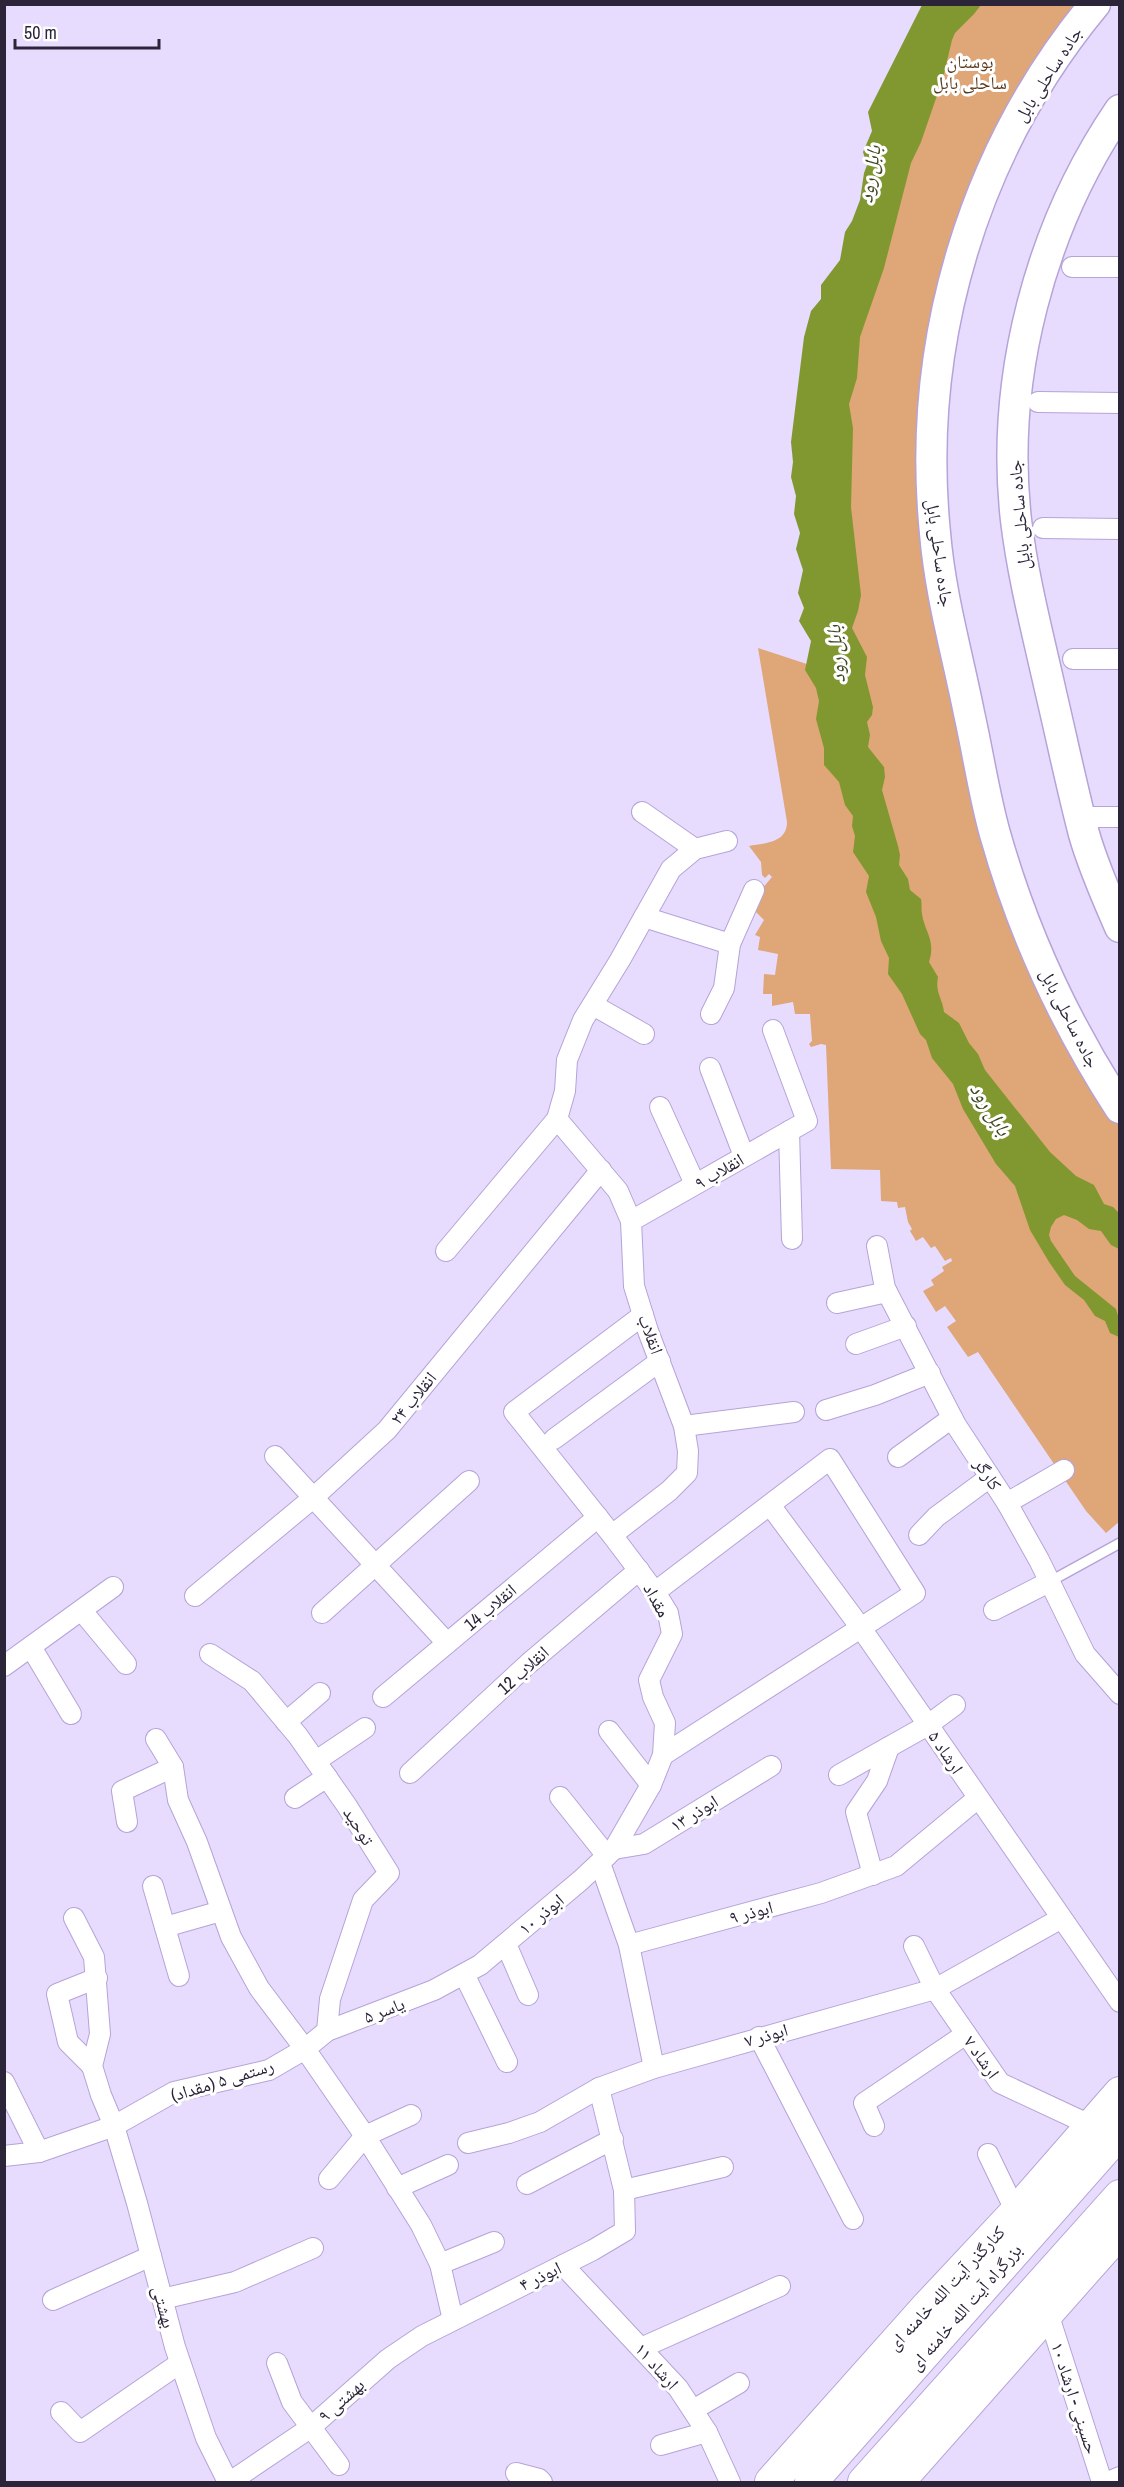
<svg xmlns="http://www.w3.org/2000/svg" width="1124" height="2487" font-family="'Archivo Narrow','Noto Naskh Arabic',sans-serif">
	<rect width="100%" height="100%" fill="#e7dcfe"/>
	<!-- green -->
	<path fill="#dfa677" d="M 930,5 L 1095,5 L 988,181 L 931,445 L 995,832 L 1119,1108 L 1120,1521 L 1106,1533 L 1086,1511 L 978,1352 L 968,1357 L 947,1327 L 956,1321 L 945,1306 L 936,1312 L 923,1291 L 934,1285 L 931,1280 L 944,1271 L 942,1267 L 952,1261 L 951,1258 L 945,1261 L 935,1246 L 931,1248 L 923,1237 L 916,1241 L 910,1231 L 912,1229 L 908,1222 L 905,1207 L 898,1208 L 897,1202 L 881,1201 L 880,1170 L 831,1169 L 826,1045 L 821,1044 L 811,1047 L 809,1044 L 812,1041 L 810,1014 L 795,1014 L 793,1002 L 772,1006 L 772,994 L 763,994 L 764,974 L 775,975 L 778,954 L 758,950 L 760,937 L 755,935 L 764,920 L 755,911 L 760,903 L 757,900 L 761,890 L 772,877 L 769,874 L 765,878 L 762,875 L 761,862 L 749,846 C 765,843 787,843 787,822 L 758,648 L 834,673 L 856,259 L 879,115 Z"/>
	<!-- water -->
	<path fill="#819830" d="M 922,5 L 981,5 L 974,14 L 955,33 L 952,40 L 943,78 L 921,142 L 911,163 L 884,268 L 860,337 L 857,378 L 849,404 L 853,428 L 851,507 L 861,595 L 858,611 L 852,628 L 867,657 L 865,675 L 873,707 L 872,715 L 867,722 L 870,735 L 868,747 L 884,767 L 885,777 L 882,790 L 898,846 L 900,855 L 899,865 L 908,879 L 910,890 L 921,899 C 922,904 921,909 922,914 C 925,933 936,940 929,962 L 938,977 C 935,993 942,997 944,1012 L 959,1023 L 969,1043 L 978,1054 L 985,1070 L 1050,1152 L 1076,1176 L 1094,1185 L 1104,1204 L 1113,1207 L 1119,1213 L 1119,1249 L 1111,1245 L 1101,1231 L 1089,1229 L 1077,1220 L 1064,1215 L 1056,1219 L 1051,1227 L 1049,1235 L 1051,1241 L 1075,1276 L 1116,1309 L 1119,1319 L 1119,1337 L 1110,1333 L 1105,1321 L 1095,1316 L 1084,1300 L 1065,1285 L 1049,1262 L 1030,1230 L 1015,1186 L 996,1164 L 963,1109 L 953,1084 L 932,1058 L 926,1040 L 920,1034 L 902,994 L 888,974 L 889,958 L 881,941 L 876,917 L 866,892 L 869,876 L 853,852 L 855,836 L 852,826 L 853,816 L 845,805 L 839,782 L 824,765 L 824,748 L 816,719 L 819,701 L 816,688 L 805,670 L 811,641 L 799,621 L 804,608 L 798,593 L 803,570 L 796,549 L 800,533 L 794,514 L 796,496 L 791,477 L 793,462 L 791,442 L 804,337 L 811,311 L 821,299 L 821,285 L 840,260 L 845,232 L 852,221 L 860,200 L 864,173 L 867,165 L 863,152 L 872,131 L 868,112 Z"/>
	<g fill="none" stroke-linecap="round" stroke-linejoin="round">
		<defs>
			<path id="service" d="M 1049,1582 L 1120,1543"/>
			<g id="minor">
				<path d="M 1072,267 L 1120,267"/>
				<path d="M 1038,402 L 1120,403"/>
				<path d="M 1043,528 L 1120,529"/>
				<path d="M 1073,659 L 1120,659"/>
				<path d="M 642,812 L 695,849"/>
				<path d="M 1081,817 L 1120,817"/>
				<path d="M 644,917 L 730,944"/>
				<path d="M 593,1005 L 644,1034"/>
				<path d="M 711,1014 L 724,988 L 730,944 L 754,890"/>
				<path d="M 710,1068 L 744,1156"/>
				<path d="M 660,1107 L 695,1184"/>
				<path d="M 557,1119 L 618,1191 L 631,1221 L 634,1286 L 648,1331 L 684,1426 L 688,1451 L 687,1473 L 669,1491 L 612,1535"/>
				<path d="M 789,1131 L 792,1239"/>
				<path d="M 631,1221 L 807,1121 L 773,1030"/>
				<path d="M 877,1246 L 885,1288 L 956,1425 L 1007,1503 L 1039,1560 L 1085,1654 L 1120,1694"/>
				<path d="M 446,1251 L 557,1119 L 565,1091 L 567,1060 L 583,1020 L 620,960 L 671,869 L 695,849 L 727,841"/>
				<path d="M 837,1303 L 887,1292"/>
				<path d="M 856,1344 L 906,1326"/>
				<path d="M 826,1410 L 875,1395 L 930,1373"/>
				<path d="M 684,1426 L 794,1412"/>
				<path d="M 554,1439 L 660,1361"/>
				<path d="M 275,1456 L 447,1643"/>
				<path d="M 898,1457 L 952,1418"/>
				<path d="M 1007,1503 L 1064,1470"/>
				<path d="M 770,1505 L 861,1628 L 1120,2002"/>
				<path d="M 919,1535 L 936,1517 L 990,1477"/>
				<path d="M 655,1592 L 830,1459 L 915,1593 L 663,1755"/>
				<path d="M 195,1596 L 313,1498 L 387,1430 L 601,1170"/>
				<path d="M 994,1610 L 1049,1582"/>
				<path d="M 82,1611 L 126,1664"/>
				<path d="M 322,1613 L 469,1481"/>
				<path d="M 31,1647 L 71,1714"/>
				<path d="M 210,1654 L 252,1681 L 298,1736 L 347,1806 L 389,1873 L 363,1900 L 330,1999 L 327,2031"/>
				<path d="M 4,1666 L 113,1587"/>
				<path d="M 383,1697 L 598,1517"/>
				<path d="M 286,1722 L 320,1693"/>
				<path d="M 609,1731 L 651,1785"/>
				<path d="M 156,1739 L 173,1767 L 178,1800 L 197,1842 L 231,1937 L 259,1988 L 305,2049 L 365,2136 L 421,2225 L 440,2264 L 453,2320"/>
				<path d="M 316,1761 L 365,1728"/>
				<path d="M 410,1773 L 528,1664 L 639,1570"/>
				<path d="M 839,1775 L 928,1725 L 955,1705"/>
				<path d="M 560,1797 L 607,1856"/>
				<path d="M 295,1798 L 327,1777"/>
				<path d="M 127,1822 L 122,1791 L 173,1767"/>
				<path d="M 614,1849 L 644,1844 L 771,1766"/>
				<path d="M 600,1863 L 629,1945 L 654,2068"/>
				<path d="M 873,1875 L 856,1812 L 877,1781 L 889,1747"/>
				<path d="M 153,1886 L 179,1976"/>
				<path d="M 74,1918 L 94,1957 L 100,2034 L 92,2066 L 101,2095 L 114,2126 L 137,2203 L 175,2347 L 206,2438 L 228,2482"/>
				<path d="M 165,1927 L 221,1911"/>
				<path d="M 506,1944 L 528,1995"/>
				<path d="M 629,1945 L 821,1893 L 896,1866 L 978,1798"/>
				<path d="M 914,1946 L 935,1989 L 1000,2083 L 1090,2125"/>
				<path d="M 464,1974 L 507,2062"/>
				<path d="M 759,2037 L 853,2219"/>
				<path d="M 92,2066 L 68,2042 L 57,1994 L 97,1978"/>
				<path d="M 4,2082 L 39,2152"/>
				<path d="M 874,2126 L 864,2103 L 966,2034"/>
				<path d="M 468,2143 L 509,2133 L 540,2122 L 599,2088 L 654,2068 L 935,1989 L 1060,1919"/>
				<path d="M 988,2154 L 1016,2212"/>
				<path d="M 4,2156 L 39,2152 L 114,2126 L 174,2092 L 269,2070 L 305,2049 L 327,2031 L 434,1990 L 480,1965 L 581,1880 L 614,1849 L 651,1785 L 663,1755 L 665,1723 L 653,1697 L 649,1680 L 672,1634 L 668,1613 L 655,1592 L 612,1535 L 514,1412 L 643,1315"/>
				<path d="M 329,2179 L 365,2136 L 411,2115"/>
				<path d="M 527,2184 L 613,2139"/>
				<path d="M 397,2188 L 448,2165"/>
				<path d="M 624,2190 L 723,2167"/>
				<path d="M 440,2264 L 494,2242"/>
				<path d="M 563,2265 L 678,2388 L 707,2432 L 730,2482"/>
				<path d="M 162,2299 L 235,2282 L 313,2248"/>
				<path d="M 53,2300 L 151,2256"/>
				<path d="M 1048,2313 L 1102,2482"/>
				<path d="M 641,2348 L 780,2286"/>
				<path d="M 277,2363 L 292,2402 L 339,2465"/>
				<path d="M 693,2410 L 739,2383"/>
				<path d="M 61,2412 L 80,2432 L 180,2363"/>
				<path d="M 661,2445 L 707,2432"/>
				<path d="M 516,2473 L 539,2479 L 542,2482"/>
				<path d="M 230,2482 L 310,2428 L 388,2359 L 422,2336 L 593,2250 L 625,2231 L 624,2190 L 599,2088"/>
				<path d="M 1108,2482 L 1120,2477"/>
			</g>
			<g id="primary">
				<path d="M 1095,4 C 973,151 916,343 935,533 C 940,594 957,653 969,713 C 978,753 984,795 995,834 C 1023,933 1064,1022 1120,1108"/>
				<path d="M 1120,110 C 1040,227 1000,379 1016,520 C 1023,578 1038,635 1051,693 C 1062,740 1072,788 1084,834 C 1093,866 1107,897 1120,927"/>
			</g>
			<g id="trunk">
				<path d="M 771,2482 L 927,2307 L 1016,2212 L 1120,2093"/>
				<path d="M 811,2482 L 1120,2132"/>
				<path d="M 864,2482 L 1120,2196"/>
				<path d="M 898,2482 L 1120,2231"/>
			</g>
		</defs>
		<!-- service casing -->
		<use href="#service" stroke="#b6a3d8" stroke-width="12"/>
		<!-- minor casing -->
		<use href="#minor" stroke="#b6a3d8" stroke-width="22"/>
		<!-- primary casing -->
		<use href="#primary" stroke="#b6a3d8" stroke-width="33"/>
		<!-- trunk casing -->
		<use href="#trunk" stroke="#b6a3d8" stroke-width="34"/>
		<!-- service -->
		<use href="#service" stroke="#fff" stroke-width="9"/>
		<!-- minor -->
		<use href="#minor" stroke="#fff" stroke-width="20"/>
		<!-- primary -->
		<use href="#primary" stroke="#fff" stroke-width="30"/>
		<!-- trunk -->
		<use href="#trunk" stroke="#fff" stroke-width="32"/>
	</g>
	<g text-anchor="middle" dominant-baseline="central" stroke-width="6" stroke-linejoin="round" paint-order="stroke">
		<!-- park labels -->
		<g font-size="18" fill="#5a391b" stroke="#fff">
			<text x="970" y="61">بوستان<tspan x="970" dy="21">ساحلی بابل</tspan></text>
		</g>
		<!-- street labels -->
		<g font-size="18" fill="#2c253a" stroke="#fff">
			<text transform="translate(1048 74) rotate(-57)">جاده ساحلی بابل</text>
			<text transform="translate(1019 515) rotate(-95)">جاده ساحلی بایل</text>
			<text transform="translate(940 553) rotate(82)">جاده ساحلی بابل</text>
			<text transform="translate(1070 1018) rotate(63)">جاده ساحلی بابل</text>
			<text transform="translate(719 1171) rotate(-30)">انقلاب ۹</text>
			<text transform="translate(651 1334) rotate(70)">انقلاب</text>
			<text transform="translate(413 1398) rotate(-51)">انقلاب ۲۴</text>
			<text transform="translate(988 1474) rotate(57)">کارگر</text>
			<text transform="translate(657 1600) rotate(61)">مقداد</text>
			<text transform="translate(490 1607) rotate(-40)">انقلاب 14</text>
			<text transform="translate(523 1670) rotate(-42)">انقلاب 12</text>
			<text transform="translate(946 1752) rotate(56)">ارشاد ۵</text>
			<text transform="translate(694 1813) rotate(-32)">ابوذر ۱۳</text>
			<text transform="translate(359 1826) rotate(58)">توحید</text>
			<text transform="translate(751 1912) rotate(-15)">ابوذر ۹</text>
			<text transform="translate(541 1914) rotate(-40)">ابوذر ۱۰</text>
			<text transform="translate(384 2010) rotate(-21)">یاسر ۵</text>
			<text transform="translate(766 2035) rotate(-16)">ابوذر ۷</text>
			<text transform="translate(982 2057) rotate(55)">ارشاد ۷</text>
			<text transform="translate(222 2080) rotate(-17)">رستمی ۵ (مقداد)</text>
			<text transform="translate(540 2276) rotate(-26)">ابوذر ۴</text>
			<text transform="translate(946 2288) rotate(-47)">کنارگذر آیت الله خامنه ای</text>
			<text transform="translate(164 2307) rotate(75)">بهشتی</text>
			<text transform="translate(965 2307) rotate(-49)">بزرگراه آیت الله خامنه ای</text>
			<text transform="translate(657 2366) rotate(48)">ارشاد ۱۱</text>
			<text transform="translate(1075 2398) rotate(72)">حسینی - ارشاد ۱۰</text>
			<text transform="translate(341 2400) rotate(-42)">بهشتی ۹</text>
		</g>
		<!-- water labels -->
		<g font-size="20" font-style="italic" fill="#3f4920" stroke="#fff">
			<text transform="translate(869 174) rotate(-81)">بابل رود</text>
			<text transform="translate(835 654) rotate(-95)">بابل رود</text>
			<text transform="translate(991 1109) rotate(58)">بابل رود</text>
		</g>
	</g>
	<!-- border -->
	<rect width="1124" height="2487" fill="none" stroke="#2c253a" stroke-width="12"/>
	<!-- scale -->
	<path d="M15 39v9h144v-9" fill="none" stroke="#2c253a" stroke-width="3"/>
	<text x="24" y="39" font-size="18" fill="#2c253a" stroke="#ffffff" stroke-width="4.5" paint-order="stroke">50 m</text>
</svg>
